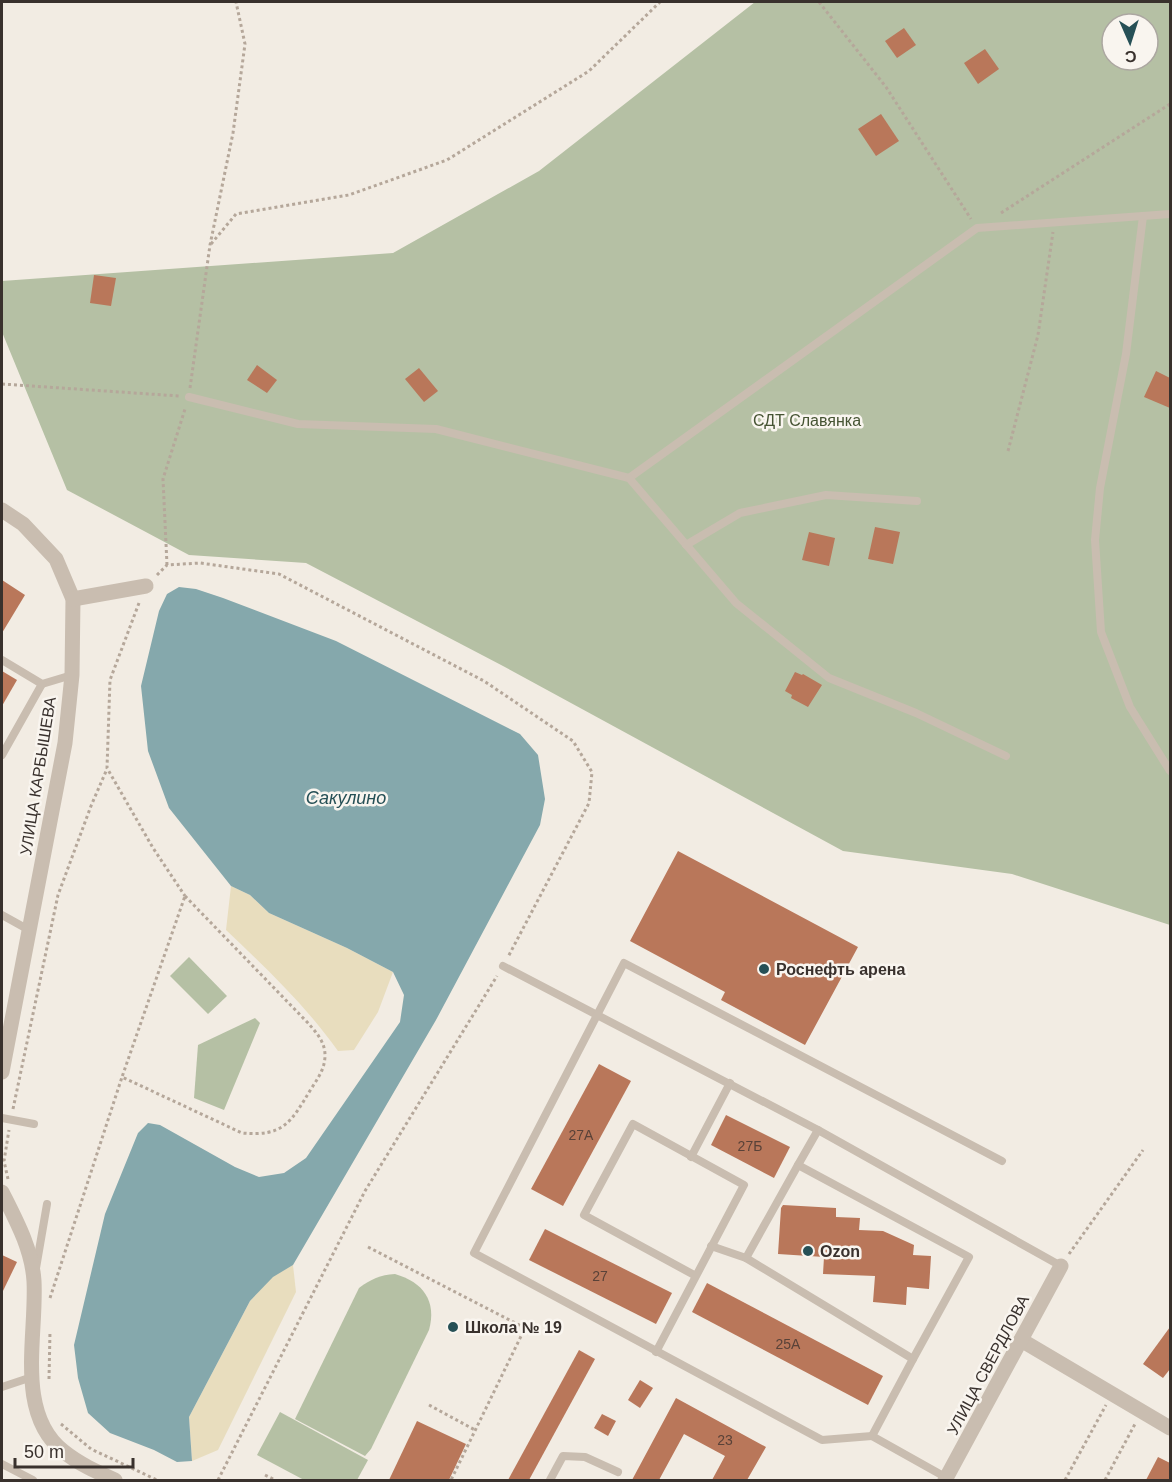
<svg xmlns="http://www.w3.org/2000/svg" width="1172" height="1482" font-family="Helvetica,sans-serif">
	<rect width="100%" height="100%" fill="#f2ece3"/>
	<!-- green -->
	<g fill="#b5c0a4" fill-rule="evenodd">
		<path d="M 755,2 L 1170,2 L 1170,925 L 1012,874 L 843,851 L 503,666 L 306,563 L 189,555 L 67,490 L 2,332 L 2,281 L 393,253 L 539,171 ZM 1112,24 L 1148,24 L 1148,60 L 1112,60 Z"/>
		<path d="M 189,957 L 227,996 L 208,1014 L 170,976 Z"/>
		<path d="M 255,1018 L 260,1023 L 224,1110 L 194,1098 L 198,1045 Z"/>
		<path d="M 395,1274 C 423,1282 437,1301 429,1330 L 371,1449 L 365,1456 L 295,1419 L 359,1288 C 371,1279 380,1275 395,1274 Z"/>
		<path d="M 280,1412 L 368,1460 L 357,1480 L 304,1480 L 257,1455 Z"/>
	</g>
	<!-- sand -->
	<g fill="#e8ddbe">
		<path d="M 231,886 L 250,895 L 269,913 L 347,948 L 393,972 L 378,1012 L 354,1050 L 338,1051 C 306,1006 266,968 226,930 Z"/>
		<path d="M 293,1265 L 296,1292 L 218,1450 L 192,1461 L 189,1417 L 250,1301 L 273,1276 Z"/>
	</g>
	<!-- water -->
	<path fill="#85a8ac" d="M 179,587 L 196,589 L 223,598 L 336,641 L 520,734 L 538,755 L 545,799 L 540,825 L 436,1020 L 293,1265 L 273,1277 L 250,1301 L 189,1417 L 192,1461 L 177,1462 L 154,1450 L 110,1433 L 88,1413 L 78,1378 L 74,1345 L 105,1214 L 138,1133 L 148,1123 L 160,1125 L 235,1167 L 259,1177 L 284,1173 L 306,1158 L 400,1022 L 404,995 L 393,972 L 347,948 L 269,913 L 250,895 L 231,886 L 169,808 L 148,751 L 141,686 L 159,611 L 167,594 Z"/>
	<!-- building -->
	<g fill="#b9775a">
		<path d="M 904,28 L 916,45 L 897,58 L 885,41 Z"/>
		<path d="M 985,49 L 999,69 L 978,84 L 964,63 Z"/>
		<path d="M 881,114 L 899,141 L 876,156 L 858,129 Z"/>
		<path d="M 94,275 L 116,278 L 111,306 L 90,303 Z"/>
		<path d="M 257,365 L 277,380 L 267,393 L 247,380 Z"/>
		<path d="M 419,368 L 438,391 L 424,402 L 405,379 Z"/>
		<path d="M 1156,371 L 1170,378 L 1170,408 L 1144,397 Z"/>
		<path d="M 875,527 L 900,532 L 893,564 L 868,559 Z"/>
		<path d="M 809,532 L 835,538 L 829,566 L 802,560 Z"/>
		<path d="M 2,580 L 25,595 L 2,633 Z"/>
		<path d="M 2,671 L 17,680 L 2,706 Z"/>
		<path d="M 795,672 L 802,675 L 803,674 L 822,685 L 808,707 L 791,698 L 792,695 L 785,691 Z"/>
		<path d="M 678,851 L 858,947 L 805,1045 L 721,1000 L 725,992 L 630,941 Z"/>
		<path d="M 599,1064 L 631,1081 L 563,1206 L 531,1189 Z"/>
		<path d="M 726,1115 L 790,1147 L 774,1178 L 711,1145 Z"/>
		<path d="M 783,1205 L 836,1208 L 836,1217 L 860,1218 L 859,1230 L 883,1231 L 914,1245 L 913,1255 L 931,1256 L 929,1289 L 907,1287 L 906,1305 L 873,1302 L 875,1276 L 823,1274 L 824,1257 L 778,1254 L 781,1208 Z"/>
		<path d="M 545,1229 L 672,1293 L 656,1324 L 529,1260 Z"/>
		<path d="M 2,1255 L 17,1262 L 2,1293 Z"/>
		<path d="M 707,1283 L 883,1376 L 868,1405 L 692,1312 Z"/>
		<path d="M 1170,1327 L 1170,1369 L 1163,1378 L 1143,1364 Z"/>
		<path d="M 579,1350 L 595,1359 L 529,1480 L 508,1480 Z"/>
		<path d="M 640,1380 L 653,1388 L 640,1408 L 628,1400 Z"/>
		<path d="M 676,1398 L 766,1447 L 747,1480 L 712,1480 L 725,1456 L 684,1434 L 659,1480 L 632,1480 Z"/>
		<path d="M 602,1414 L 616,1421 L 608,1436 L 594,1428 Z"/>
		<path d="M 417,1421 L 466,1444 L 449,1480 L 389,1480 Z"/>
		<path d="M 1158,1457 L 1170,1463 L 1170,1480 L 1146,1480 Z"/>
	</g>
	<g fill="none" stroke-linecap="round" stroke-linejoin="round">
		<!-- path -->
		<g stroke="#b5a79a" stroke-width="3" stroke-dasharray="3 3" stroke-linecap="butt">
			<path d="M 819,2 L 886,87 L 971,219"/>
			<path d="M 1001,213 L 1170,104"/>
			<path d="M 211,244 L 236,214 L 349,195 L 447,160 L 589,71 L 660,2"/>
			<path d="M 2,384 L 179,396"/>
			<path d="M 190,388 L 210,245 L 233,133 L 245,44 L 236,2"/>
			<path d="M 1008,451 L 1038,335 L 1053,232"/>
			<path d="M 167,565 L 163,479 L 185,409"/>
			<path d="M 157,575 L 167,565 L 200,563 L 279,574 L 484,681 L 573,741 L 592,772 L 589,803 L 508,957"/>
			<path d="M 139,603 L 110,680 L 107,768 L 153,848 L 185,896"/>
			<path d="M 185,896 L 308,1023 C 316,1032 325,1042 325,1055 C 325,1069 318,1078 311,1089 C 291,1122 284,1137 242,1133 L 122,1077 Z"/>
			<path d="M 13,1109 L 58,895 L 91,806 L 107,769"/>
			<path d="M 8,1179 L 4,1161 L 9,1130"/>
			<path d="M 368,1247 L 525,1328 L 451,1480"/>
			<path d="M 1069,1254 L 1143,1150"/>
			<path d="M 50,1298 L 122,1077"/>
			<path d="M 49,1379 L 50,1331"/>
			<path d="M 429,1405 L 475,1430"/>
			<path d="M 61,1424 L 91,1449 L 157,1480"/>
			<path d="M 265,1475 L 275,1480"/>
			<path d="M 218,1480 L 365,1191 L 497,976"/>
			<path d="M 1065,1480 L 1106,1405"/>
			<path d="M 1105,1480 L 1135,1424"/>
		</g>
		<!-- service -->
		<g stroke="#c9bdb0" stroke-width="8">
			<path d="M 1143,216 L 1126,354 L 1100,488 L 1095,540 L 1101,632 L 1130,707 L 1170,771"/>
			<path d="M 189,397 L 298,424 L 436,429 L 629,478 L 977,228 L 1170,214"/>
			<path d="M 629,478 L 736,603 L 829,678 L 916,713 L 1006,756"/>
			<path d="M 686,545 L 740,513 L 826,495 L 917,501"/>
			<path d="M 2,660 L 42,684 L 72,675"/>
			<path d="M 2,755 L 42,684"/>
			<path d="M 2,915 L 29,930"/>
			<path d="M 503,966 L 818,1130 L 1061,1266"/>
			<path d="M 2,1118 L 34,1124"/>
			<path d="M 691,1157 L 730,1083"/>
			<path d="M 798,1165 L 818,1130"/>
			<path d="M 711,1246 L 746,1258 L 913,1359 L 872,1436 L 947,1478"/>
			<path d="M 746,1258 L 798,1165 L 969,1257 L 913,1359"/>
			<path d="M 36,1268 L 47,1204"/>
			<path d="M 656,1352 L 744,1185 L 633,1124 L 584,1215 L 696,1276"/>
			<path d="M 2,1387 L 32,1377"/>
			<path d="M 872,1436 L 822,1440 L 474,1253 L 624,963 L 1002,1161"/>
			<path d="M 2,1464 L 33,1480"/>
			<path d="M 550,1480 L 563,1456 L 585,1457 L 618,1472"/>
		</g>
		<!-- minor -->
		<g stroke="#c9bdb0" stroke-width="15">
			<path d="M 2,510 L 23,524 L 56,559 L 73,599 L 72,675 L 65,743 L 2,1072"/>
			<path d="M 73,599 L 146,586"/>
			<path d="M 2,1192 C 16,1220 32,1249 34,1281 C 37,1335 15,1413 63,1451 C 79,1464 97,1472 115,1480"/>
			<path d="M 1021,1340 L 1170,1428"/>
			<path d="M 945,1480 L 1061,1266"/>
		</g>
	</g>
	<!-- markers -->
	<g fill="#265056" stroke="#f9f5ef" stroke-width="2">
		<circle cx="764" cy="969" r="6"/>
		<circle cx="808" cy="1251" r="6"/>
		<circle cx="453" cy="1327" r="6"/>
	</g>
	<g text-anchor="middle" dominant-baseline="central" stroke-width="5" stroke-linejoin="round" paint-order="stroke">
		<!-- number labels -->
		<g font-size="14" fill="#594238">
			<text x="581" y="1135">27А</text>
			<text x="750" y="1146">27Б</text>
			<text x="600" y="1276">27</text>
			<text x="788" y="1344">25А</text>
			<text x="725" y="1440">23</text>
		</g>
		<!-- park labels -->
		<g font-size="16" fill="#465433" stroke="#f9f5ef">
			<text x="807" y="420">СДТ Славянка</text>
		</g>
		<!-- street labels -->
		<g font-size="16" fill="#39312d" stroke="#f9f5ef">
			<text transform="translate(38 776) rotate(-81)">УЛИЦА КАРБЫШЕВА</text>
			<text transform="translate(988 1365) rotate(-62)">УЛИЦА СВЕРДЛОВА</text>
		</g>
		<!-- poi labels -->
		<g font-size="16" font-weight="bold" fill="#39312d" stroke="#f9f5ef" text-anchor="start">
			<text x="776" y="969">Роснефть арена</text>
			<text x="820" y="1251">Ozon</text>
			<text x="465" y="1327">Школа № 19</text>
		</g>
		<!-- water labels -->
		<g font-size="18" font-style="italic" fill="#265056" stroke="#f9f5ef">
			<text x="346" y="798">Сакулино</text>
		</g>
	</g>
	<!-- border -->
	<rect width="1172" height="1482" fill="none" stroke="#39312d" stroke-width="6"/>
	<!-- north arrow -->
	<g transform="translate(1130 42) rotate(177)"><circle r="28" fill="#f9f5ef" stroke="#aca7a1" stroke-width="1.5"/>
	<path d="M0-4.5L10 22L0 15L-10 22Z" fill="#265056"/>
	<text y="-9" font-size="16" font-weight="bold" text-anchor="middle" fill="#39312d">С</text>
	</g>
	<!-- scale -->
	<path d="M15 1458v9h118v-9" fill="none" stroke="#39312d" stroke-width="3"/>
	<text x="24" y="1458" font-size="18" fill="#39312d" stroke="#f9f5ef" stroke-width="4.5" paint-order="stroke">50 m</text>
</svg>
